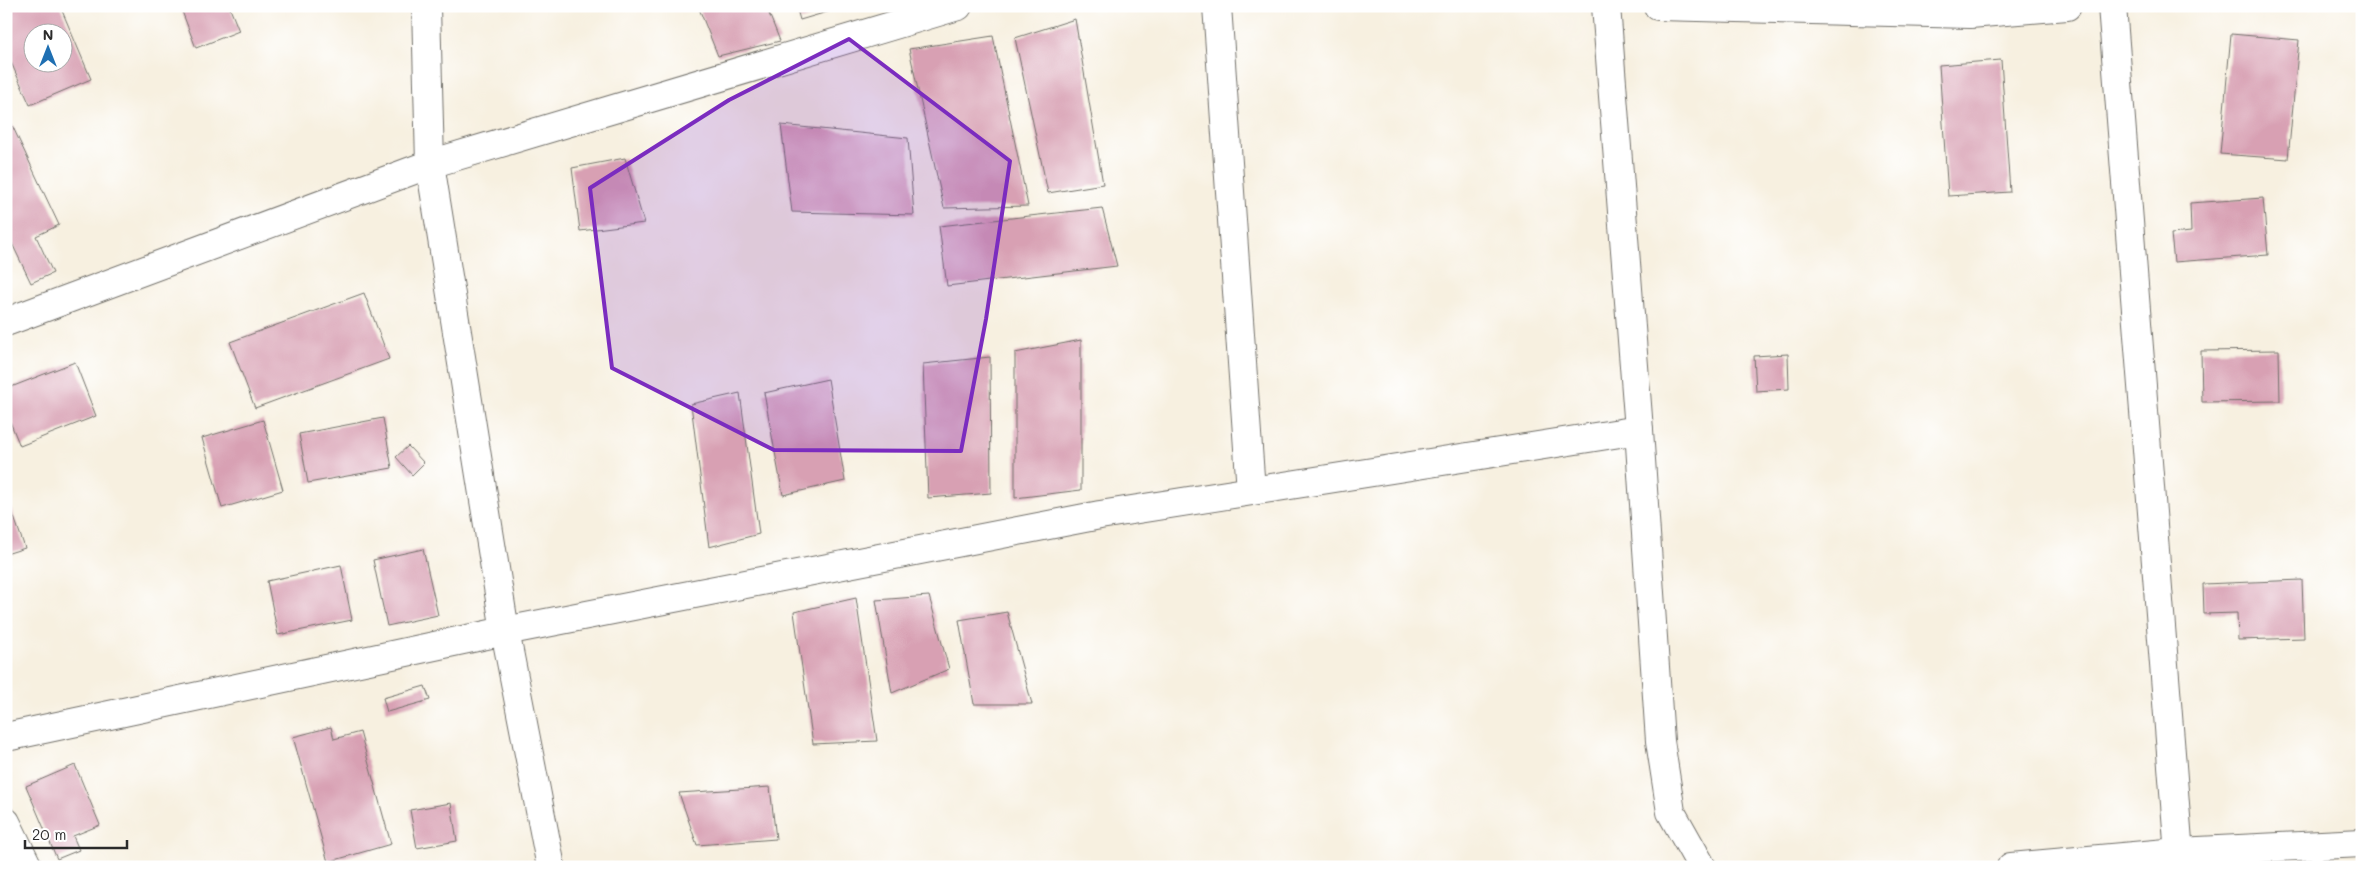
<svg xmlns="http://www.w3.org/2000/svg" width="2368" height="873" font-family="Mali,sans-serif">
	<rect width="100%" height="100%" fill="#fff"/>
	<filter id="ink" filterUnits="userSpaceOnUse"><feTurbulence type="fractalNoise" baseFrequency=".02" numOctaves="2"/><feDisplacementMap in="SourceGraphic" scale="10" xChannelSelector="R" yChannelSelector="G"/><feConvolveMatrix kernelMatrix="1 2 1 2 8 2 1 2 1" color-interpolation-filters="sRGB"/></filter>
	<filter id="wash" filterUnits="userSpaceOnUse"><feTurbulence type="fractalNoise" baseFrequency=".0096" numOctaves="4" result="noise"/><feDisplacementMap in="SourceGraphic" scale="20" xChannelSelector="R" yChannelSelector="G"/><feGaussianBlur stdDeviation="1.12" result="paint"/><feColorMatrix in="noise" values="0 0 0 0 0 0 0 0 0 0 0 0 0 0 0 0 0 1.4 0 .05"/><feComposite in="paint" operator="in"/></filter>
	<g filter="url(#wash)">
		<rect width="100%" height="100%" fill="#f7f0e0"/>
		<g id="blocks">
			<!-- building -->
			<g fill="#d8a0b3" fill-rule="evenodd">
				<path d="M 6,6 L 60,6 L 91,79 L 30,105 L 6,51 ZM 32,32 L 62,32 L 62,62 L 32,62 Z"/>
				<path d="M 180,6 L 229,6 L 239,31 L 196,48 Z"/>
				<path d="M 698,6 L 766,6 L 780,41 L 718,56 Z"/>
				<path d="M 796,6 L 843,6 L 844,7 L 800,20 Z"/>
				<path d="M 1075,19 L 1103,184 L 1048,193 L 1015,38 Z"/>
				<path d="M 2231,34 L 2299,40 L 2288,159 L 2220,154 Z"/>
				<path d="M 993,36 L 1028,206 L 944,208 L 909,49 Z"/>
				<path d="M 2001,60 L 2010,192 L 1948,196 L 1939,65 Z"/>
				<path d="M 11,123 L 59,225 L 36,236 L 53,273 L 31,283 L 6,231 L 6,126 Z"/>
				<path d="M 781,125 L 908,138 L 914,215 L 792,212 Z"/>
				<path d="M 625,158 L 644,223 L 580,231 L 572,168 Z"/>
				<path d="M 2263,198 L 2268,255 L 2174,262 L 2171,234 L 2191,232 L 2190,203 Z"/>
				<path d="M 1102,208 L 1117,266 L 947,286 L 939,226 Z"/>
				<path d="M 364,293 L 389,359 L 255,408 L 230,342 Z"/>
				<path d="M 1081,340 L 1081,490 L 1015,498 L 1015,353 Z"/>
				<path d="M 2279,350 L 2280,401 L 2202,402 L 2201,351 Z"/>
				<path d="M 1788,354 L 1789,389 L 1756,391 L 1754,356 Z"/>
				<path d="M 990,357 L 991,493 L 928,498 L 923,364 Z"/>
				<path d="M 75,362 L 96,416 L 20,446 L 6,412 L 6,389 Z"/>
				<path d="M 828,379 L 845,481 L 783,495 L 764,393 Z"/>
				<path d="M 740,393 L 759,534 L 709,547 L 691,404 Z"/>
				<path d="M 383,418 L 392,468 L 308,483 L 299,434 Z"/>
				<path d="M 263,420 L 283,490 L 222,508 L 202,438 Z"/>
				<path d="M 408,446 L 424,463 L 412,475 L 396,457 Z"/>
				<path d="M 9,503 L 25,548 L 6,554 L 6,504 Z"/>
				<path d="M 423,549 L 438,615 L 387,626 L 373,560 Z"/>
				<path d="M 341,565 L 352,620 L 278,635 L 267,581 Z"/>
				<path d="M 2302,580 L 2304,638 L 2238,640 L 2237,613 L 2204,614 L 2203,584 Z"/>
				<path d="M 929,596 L 949,669 L 892,693 L 876,600 Z"/>
				<path d="M 856,598 L 877,741 L 813,744 L 794,612 Z"/>
				<path d="M 1007,612 L 1032,704 L 974,704 L 959,620 Z"/>
				<path d="M 425,686 L 430,700 L 387,712 L 383,698 Z"/>
				<path d="M 331,727 L 334,739 L 360,732 L 391,844 L 328,862 L 293,737 Z"/>
				<path d="M 75,765 L 100,825 L 73,836 L 79,850 L 57,859 L 26,786 Z"/>
				<path d="M 770,787 L 776,839 L 697,845 L 679,793 Z"/>
				<path d="M 451,803 L 457,841 L 417,848 L 410,810 Z"/>
			</g>
		</g>
	</g>
	<g filter="url(#ink)">
		<use href="#blocks" fill-opacity="0" stroke="#72706a" stroke-width="1"/>
		<g fill="none" stroke-linecap="round" stroke-linejoin="round">
			<defs>
				<g id="minor">
					<path d="M 426,6 L 430,164 L 505,631 L 551,867"/>
					<path d="M 1217,6 L 1251,491"/>
					<path d="M 1606,6 L 1639,430 L 1660,741 L 1671,812 L 1702,867"/>
					<path d="M 1658,6 L 1970,14 L 2067,6"/>
					<path d="M 2112,6 L 2180,867"/>
					<path d="M 6,322 L 430,164 L 958,6"/>
					<path d="M 6,737 L 505,631 L 1100,515 L 1639,430"/>
					<path d="M 6,822 L 28,867"/>
					<path d="M 2011,867 L 2178,852 L 2362,843"/>
				</g>
			</defs>
			<!-- minor casing -->
			<use href="#minor" stroke="#72706a" stroke-width="30"/>
			<!-- minor -->
			<use href="#minor" stroke="#fff" stroke-width="28"/>
		</g>
	</g>
	<!-- marked area -->
	<path fill="#7b2cbf" fill-opacity="0.2" stroke="#7b2cbf" stroke-width="4" stroke-linejoin="round" d="M 849,39 L 1010,161 L 986,319 L 961,451 L 774,450 L 612,368 L 590,188 L 729,100 Z"/>
	<!-- margin -->
	<rect width="2368" height="873" fill="none" stroke="#fff" stroke-width="25"/>
	<!-- north arrow -->
	<g transform="translate(48 48)"><circle r="24" fill="#ffffff" stroke="#aaaaaa"/>
	<path d="M0-4L9 19L0 12L-9 19Z" fill="#1f6fb2"/>
	<text y="-8" font-size="14" font-weight="bold" text-anchor="middle" fill="#2b2b2b">N</text>
	</g>
	<!-- scale -->
	<path d="M25 840v8h102v-8" fill="none" stroke="#2b2b2b" stroke-width="2.5"/>
	<text x="32" y="840" font-size="15" fill="#2b2b2b" stroke="#ffffff" stroke-width="4" paint-order="stroke">20 m</text>
</svg>
